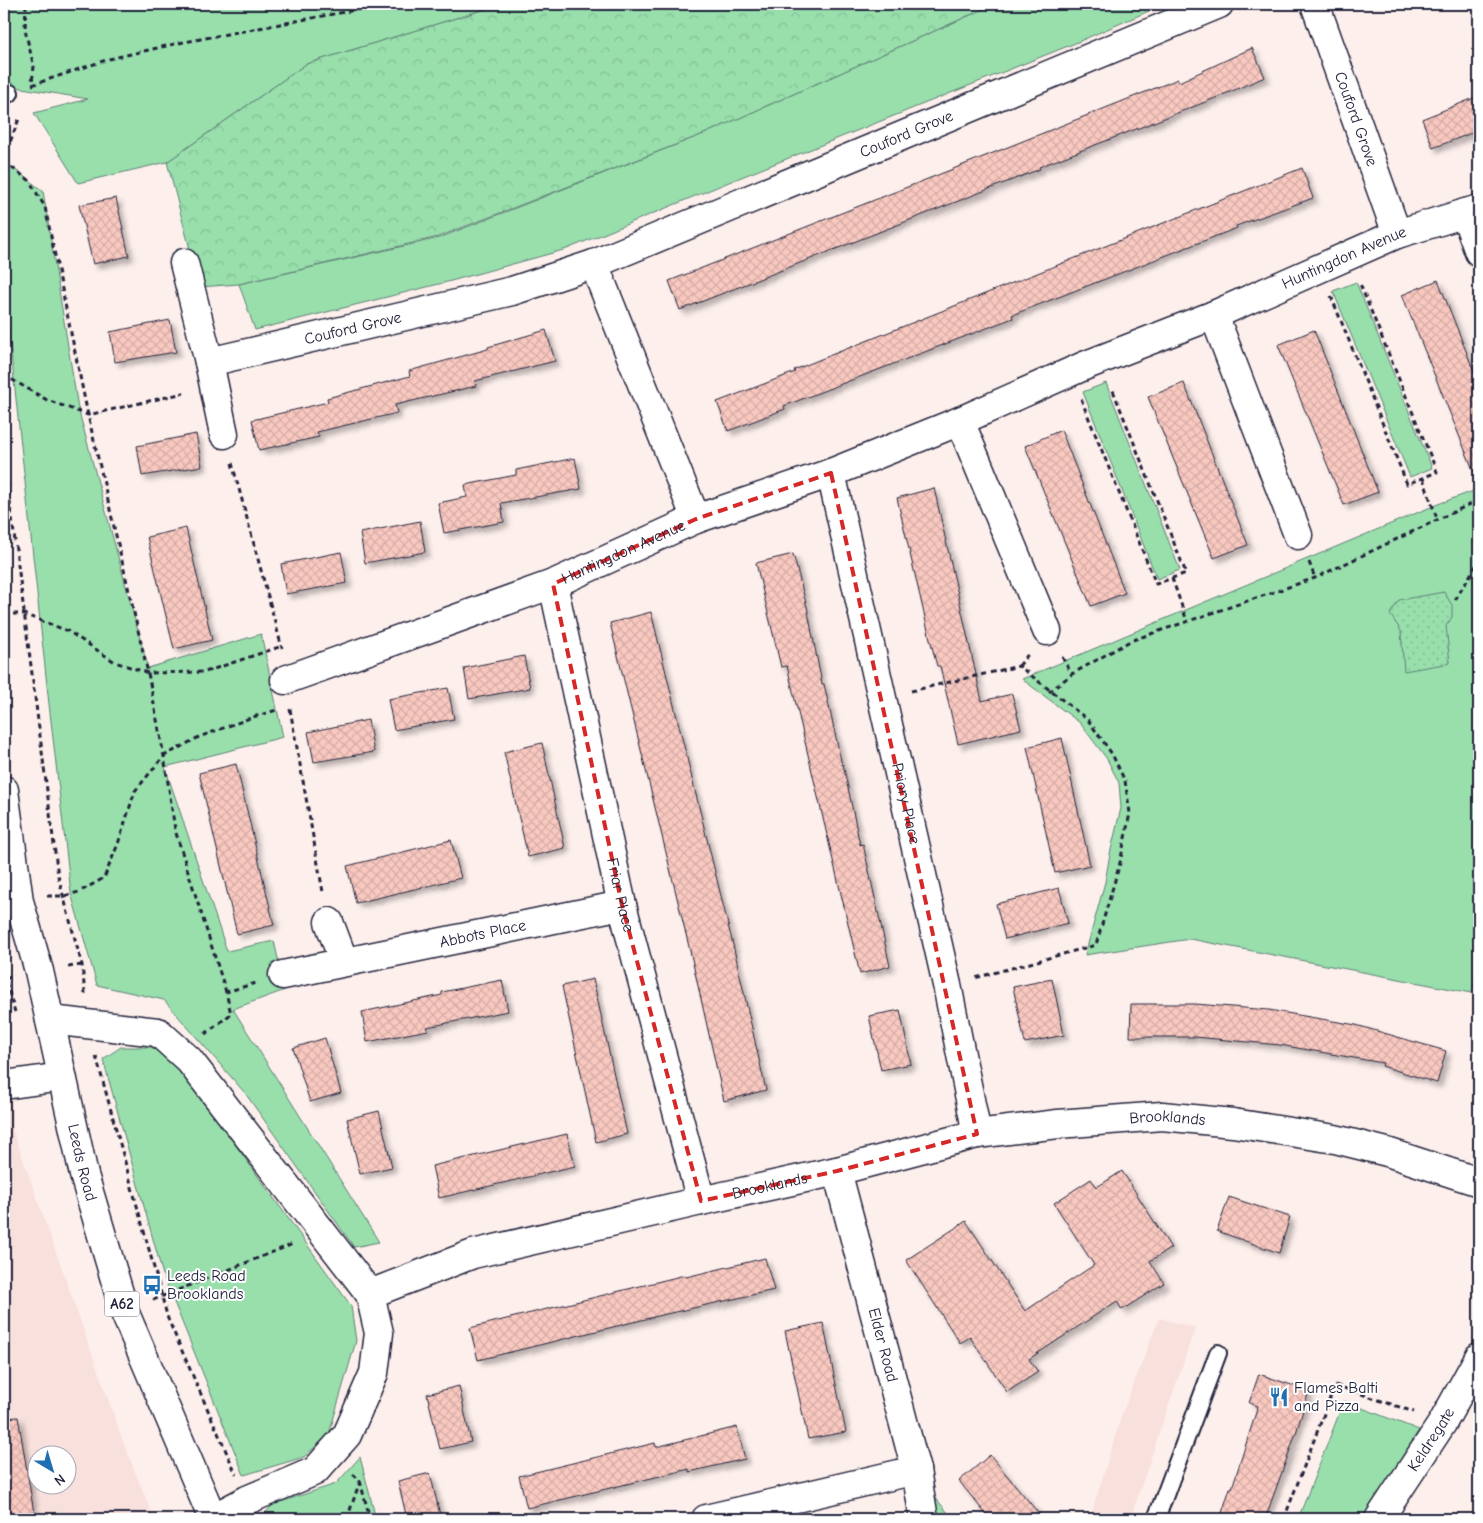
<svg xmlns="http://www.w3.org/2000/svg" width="1483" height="1523" font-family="'Comic Neue',sans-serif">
	<defs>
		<pattern id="forest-crowns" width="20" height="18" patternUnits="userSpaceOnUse" patternTransform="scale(1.25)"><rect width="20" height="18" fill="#98dfac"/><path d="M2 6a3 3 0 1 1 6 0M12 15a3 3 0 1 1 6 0" fill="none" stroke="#83bf95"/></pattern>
		<pattern id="park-dots" width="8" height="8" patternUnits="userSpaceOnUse" patternTransform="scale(1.25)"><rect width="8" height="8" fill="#98dfac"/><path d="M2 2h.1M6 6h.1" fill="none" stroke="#83bf95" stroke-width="1.8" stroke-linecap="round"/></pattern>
		<pattern id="building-cross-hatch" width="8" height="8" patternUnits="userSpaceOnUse" patternTransform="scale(1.25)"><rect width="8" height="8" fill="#f9c9c0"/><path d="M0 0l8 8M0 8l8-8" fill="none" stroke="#d5aca6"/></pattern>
		<filter id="shadow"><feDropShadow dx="4.5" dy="4.5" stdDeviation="2.5" flood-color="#0004"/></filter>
	</defs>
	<rect width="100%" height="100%" fill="#fdefec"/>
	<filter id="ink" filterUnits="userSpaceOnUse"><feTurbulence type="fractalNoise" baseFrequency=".02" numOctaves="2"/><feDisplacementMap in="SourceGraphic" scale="10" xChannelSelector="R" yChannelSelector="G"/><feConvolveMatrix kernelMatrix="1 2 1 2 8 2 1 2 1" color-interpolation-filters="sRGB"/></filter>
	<g filter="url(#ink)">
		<!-- built -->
		<g fill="#f8e0dc" fill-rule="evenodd">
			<path d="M 4,997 L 13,1131 L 124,1444 L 154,1519 L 4,1519 ZM 38,1456 L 68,1456 L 68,1486 L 38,1486 Z"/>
			<path d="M 1159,1318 L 1195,1328 L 1130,1519 L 1090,1519 L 1121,1417 Z"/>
		</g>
		<!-- grass -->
		<g fill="#98dfac" stroke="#5d8074">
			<path d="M 4,4 L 502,4 L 306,64 L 167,162 L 78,183 L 34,113 L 88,99 L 4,85 Z"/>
			<path d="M 995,4 L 1165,4 L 1073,44 L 729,182 L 567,249 L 451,281 L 255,330 L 239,284 L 439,238 L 706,133 Z"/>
			<path d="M 4,161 L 43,191 L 78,408 L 148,668 L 261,634 L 283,737 L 165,767 L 227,951 L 274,941 L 285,990 L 233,1009 L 379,1242 L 354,1247 L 245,1093 L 164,1000 L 97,985 L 71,893 L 49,704 L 8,325 L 4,305 Z"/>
			<path d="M 1356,282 L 1432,468 L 1410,477 L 1333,291 Z"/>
			<path d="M 1106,383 L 1180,570 L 1157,579 L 1083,392 Z"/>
			<path d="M 1479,489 L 1479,959 L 1472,993 L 1190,939 L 1085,955 L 1105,882 L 1110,854 L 1121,808 L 1119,783 L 1107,759 L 1080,723 L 1022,679 L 1438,504 Z"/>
			<path d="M 121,1047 L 152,1047 L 184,1073 L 351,1306 L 356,1341 L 329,1434 L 304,1457 L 244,1475 L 163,1275 L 103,1059 Z"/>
			<path d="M 1344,1401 L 1419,1430 L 1364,1519 L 1298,1519 Z"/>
			<path d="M 360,1457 L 376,1519 L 263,1519 L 262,1516 L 274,1504 L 336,1484 Z"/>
			<path d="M 920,1479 L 953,1519 L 926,1519 Z"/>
		</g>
		<!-- forest -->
		<path fill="url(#forest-crowns)" stroke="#5d8074" d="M 502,4 L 995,4 L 706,133 L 438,237 L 239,284 L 200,287 L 167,162 L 306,64 Z"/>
		<!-- park -->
		<path fill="url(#park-dots)" stroke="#5d8074" d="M 1444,592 L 1452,605 L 1452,617 L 1446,626 L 1450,663 L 1404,671 L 1401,631 L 1390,614 L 1399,600 Z"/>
		<!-- building -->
		<g fill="url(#building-cross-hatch)" stroke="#22223b" filter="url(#shadow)">
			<path d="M 1252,48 L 1265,77 L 1213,99 L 1039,167 L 1040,169 L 680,310 L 669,281 L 953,169 L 1178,79 L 1179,82 Z"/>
			<path d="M 1479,96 L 1479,130 L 1433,148 L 1422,119 Z"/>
			<path d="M 1302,168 L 1313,198 L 1236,226 L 1237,228 L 1012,315 L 1013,318 L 784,406 L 785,409 L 728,431 L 717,402 L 795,372 L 794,370 L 821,359 Z"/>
			<path d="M 116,198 L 129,256 L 93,264 L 79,205 Z"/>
			<path d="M 1438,280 L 1479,384 L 1479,482 L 1478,482 L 1402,295 Z"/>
			<path d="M 170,320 L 176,352 L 115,362 L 110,332 Z"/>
			<path d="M 546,330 L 555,361 L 475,381 L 476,386 L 395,405 L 397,413 L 317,432 L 319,437 L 259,450 L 252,420 L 328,402 L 327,398 L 410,376 L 409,371 L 488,349 L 488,347 Z"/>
			<path d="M 1314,330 L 1378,492 L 1344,505 L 1278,345 Z"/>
			<path d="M 1184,383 L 1248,545 L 1214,558 L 1148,397 Z"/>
			<path d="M 1061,430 L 1125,593 L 1091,606 L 1025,446 Z"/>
			<path d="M 196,434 L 202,466 L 142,476 L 137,446 Z"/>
			<path d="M 575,458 L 581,489 L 501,503 L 504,522 L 444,533 L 438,503 L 467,497 L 465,485 L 516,475 L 516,470 Z"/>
			<path d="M 934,488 L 982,701 L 1012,694 L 1021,729 L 958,744 L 940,666 L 937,666 L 930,639 L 897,498 Z"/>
			<path d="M 420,521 L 425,552 L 365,563 L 360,533 Z"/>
			<path d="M 186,528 L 212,640 L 174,649 L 147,537 Z"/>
			<path d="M 341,552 L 347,583 L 286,594 L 281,564 Z"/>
			<path d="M 793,554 L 807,607 L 822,684 L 824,684 L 842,765 L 843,764 L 860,845 L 863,844 L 890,966 L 860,974 L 787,666 L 781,667 L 756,563 Z"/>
			<path d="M 651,612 L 734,949 L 766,1090 L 724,1101 L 692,959 L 610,623 Z"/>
			<path d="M 524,656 L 530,688 L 469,699 L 464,668 Z"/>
			<path d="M 448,688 L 454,719 L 394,730 L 388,699 Z"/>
			<path d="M 368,720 L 374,752 L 314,762 L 308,732 Z"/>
			<path d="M 1062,738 L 1090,865 L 1055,873 L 1027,747 Z"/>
			<path d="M 542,743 L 565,848 L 528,857 L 504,752 Z"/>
			<path d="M 236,764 L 274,925 L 237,934 L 199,773 Z"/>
			<path d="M 451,840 L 461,878 L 356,903 L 347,866 Z"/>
			<path d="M 1059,888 L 1068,923 L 1005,939 L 996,904 Z"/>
			<path d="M 593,979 L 627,1134 L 596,1142 L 562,986 Z"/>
			<path d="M 1052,979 L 1064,1035 L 1025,1043 L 1013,987 Z"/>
			<path d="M 502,980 L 508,1011 L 427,1027 L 428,1030 L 367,1042 L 362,1012 L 442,995 L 442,992 Z"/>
			<path d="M 1131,1004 L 1195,1004 L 1269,1010 L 1356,1025 L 1446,1051 L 1437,1083 L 1382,1066 L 1383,1063 L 1280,1045 L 1195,1037 L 1130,1037 Z"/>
			<path d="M 900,1010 L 911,1064 L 881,1070 L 869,1016 Z"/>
			<path d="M 325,1038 L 341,1093 L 310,1102 L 293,1048 Z"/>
			<path d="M 379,1111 L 392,1167 L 360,1174 L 347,1119 Z"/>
			<path d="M 567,1134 L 575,1166 L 439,1198 L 432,1166 Z"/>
			<path d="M 1122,1171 L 1171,1248 L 1150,1261 L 1164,1283 L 1122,1310 L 1117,1301 L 1029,1359 L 1038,1372 L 1007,1392 L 970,1337 L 960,1343 L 906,1260 L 966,1221 L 1025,1311 L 1094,1265 L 1054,1203 L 1091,1179 L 1097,1187 Z"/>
			<path d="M 1229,1197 L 1290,1217 L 1279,1253 L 1217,1231 Z"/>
			<path d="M 765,1258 L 774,1290 L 666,1314 L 478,1360 L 470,1328 L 685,1275 L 686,1277 Z"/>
			<path d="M 823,1323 L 846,1432 L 808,1439 L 785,1331 Z"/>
			<path d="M 1259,1374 L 1309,1391 L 1296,1433 L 1265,1519 L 1240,1519 L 1222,1513 L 1230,1488 L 1232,1488 L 1258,1406 L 1249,1403 Z"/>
			<path d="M 459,1386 L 471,1442 L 440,1449 L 427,1394 Z"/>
			<path d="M 18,1417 L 35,1519 L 4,1519 L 4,1418 Z"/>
			<path d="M 737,1427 L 745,1459 L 689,1472 L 689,1469 L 527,1508 L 519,1476 L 655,1443 L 656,1447 Z"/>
			<path d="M 990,1455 L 1026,1498 L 1043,1519 L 990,1519 L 980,1507 L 959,1481 Z"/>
			<path d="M 430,1473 L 441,1519 L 407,1519 L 398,1481 Z"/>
		</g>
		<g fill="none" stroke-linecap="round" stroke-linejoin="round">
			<defs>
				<g id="lane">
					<path d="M 4,95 L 10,93"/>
					<path d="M 1156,1519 L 1218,1353"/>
				</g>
				<g id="street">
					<path id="s1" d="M 1315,4 L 1397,234"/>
					<path d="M 1465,213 L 1479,252"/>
					<path id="s2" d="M 184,263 L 209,362 L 512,291 L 594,264 L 1219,4"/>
					<path d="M 594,264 L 696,519"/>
					<path d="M 1214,315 L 1298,535"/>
					<path d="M 209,362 L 224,434"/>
					<path d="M 960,421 L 1047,631"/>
					<path id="s3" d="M 831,473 L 947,985 L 977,1134"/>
					<path id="s4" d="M 553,584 L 622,905 L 701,1201"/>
					<path id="s5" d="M 285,680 L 553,584 L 696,519 L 831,473 L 960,421 L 1084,366 L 1214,315 L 1397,234 L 1479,209"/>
					<path d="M 329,922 L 344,962"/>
					<path id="s6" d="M 283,975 L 622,905"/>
					<path d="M 50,1020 L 158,1032 L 189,1060 L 370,1294 L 379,1333 L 374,1373 L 347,1435 L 315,1471 L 247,1500 L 213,1518"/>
					<path d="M 4,1085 L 62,1077"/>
					<path id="s7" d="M 837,1171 L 916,1470 L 924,1519"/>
					<path id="s8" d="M 370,1294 L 473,1254 L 701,1201 L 837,1171 L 977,1134 L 1058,1124 L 1162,1116 L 1233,1123 L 1335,1139 L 1387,1152 L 1479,1182"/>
					<path d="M 706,1519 L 916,1470"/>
					<path id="s9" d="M 1379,1519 L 1443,1422 L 1479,1357"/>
				</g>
				<g id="primary">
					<path id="s10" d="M 4,790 L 19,901 L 39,971 L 84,1175 L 125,1313 L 213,1519"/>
				</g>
			</defs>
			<!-- lane casing -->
			<use href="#lane" stroke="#22223b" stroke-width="20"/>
			<!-- street casing -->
			<use href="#street" stroke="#22223b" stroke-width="31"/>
			<!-- primary casing -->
			<use href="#primary" stroke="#22223b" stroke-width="31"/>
			<!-- path -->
			<g stroke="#22223b" stroke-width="3" stroke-dasharray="5 4" stroke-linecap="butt">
				<path d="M 26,4 L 25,30 L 34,67 L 32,82"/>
				<path d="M 32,85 L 109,59 L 179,43 L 387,4"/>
				<path d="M 4,158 L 20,116"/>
				<path d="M 4,162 L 29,180 L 45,207 L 88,415 L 148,673 L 164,756 L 175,830 L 226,992"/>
				<path d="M 1331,296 L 1407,484 L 1437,472 L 1360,284"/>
				<path d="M 4,375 L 47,400 L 88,415 L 184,393"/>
				<path d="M 1081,399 L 1156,584 L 1186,573 L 1112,388"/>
				<path d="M 4,456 L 58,876 L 82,965 L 85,994"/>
				<path d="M 232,463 L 282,648"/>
				<path d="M 1423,478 L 1437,519"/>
				<path d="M 1309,562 L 1315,578"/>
				<path d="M 1172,578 L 1187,621"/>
				<path d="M 1455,600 L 1479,561"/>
				<path d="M 4,614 L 23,614 L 68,631 L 115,662 L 148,673 L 205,672 L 282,646"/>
				<path d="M 1062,657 L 1072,674"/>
				<path d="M 1019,666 L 1029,653"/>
				<path d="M 911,691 L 1019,666 L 1088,720 L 1112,754 L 1125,781 L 1130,813 L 1120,863 L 1096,945 L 975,978"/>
				<path d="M 1049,692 L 1072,674 L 1130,641 L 1315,578 L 1479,500"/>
				<path d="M 290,709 L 323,892"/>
				<path d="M 47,896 L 64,896 L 79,892 L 104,878 L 118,844 L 135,791 L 164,756 L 199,737 L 253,717 L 277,710"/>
				<path d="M 68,967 L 82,965"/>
				<path d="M 10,977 L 5,979 L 15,1012"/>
				<path d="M 205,1034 L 231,1014 L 226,992 L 256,983"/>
				<path d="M 96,1056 L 168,1319 L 236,1474"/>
				<path d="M 153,1300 L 293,1244"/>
				<path d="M 360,1481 L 370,1519"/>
				<path d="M 347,1519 L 360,1481 L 353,1474"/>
				<path d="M 1284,1519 L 1335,1385 L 1414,1412"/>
			</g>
			<!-- lane -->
			<use href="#lane" stroke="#fff" stroke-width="16"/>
			<!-- street -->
			<use href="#street" stroke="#fff" stroke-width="28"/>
			<!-- primary -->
			<use href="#primary" stroke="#fff" stroke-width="28"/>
		</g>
	</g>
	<!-- marked area -->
	<path fill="none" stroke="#d62828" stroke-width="4" stroke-dasharray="10 6" stroke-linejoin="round" d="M 831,473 L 977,1134 L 837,1171 L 701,1201 L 622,905 L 553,584 L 696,519 Z"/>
	<!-- icons -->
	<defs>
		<symbol id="bus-bare" viewBox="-9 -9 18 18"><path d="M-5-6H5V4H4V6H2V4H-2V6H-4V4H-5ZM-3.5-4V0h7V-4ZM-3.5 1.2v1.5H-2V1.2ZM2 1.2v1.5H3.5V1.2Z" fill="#1f6fb2" stroke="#fff" stroke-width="2.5" paint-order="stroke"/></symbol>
		<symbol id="restaurant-bare" viewBox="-9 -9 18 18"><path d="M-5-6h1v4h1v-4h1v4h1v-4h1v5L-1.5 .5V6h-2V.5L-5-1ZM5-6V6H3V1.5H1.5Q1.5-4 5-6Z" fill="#1f6fb2" stroke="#fff" stroke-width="2.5" paint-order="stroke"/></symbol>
	</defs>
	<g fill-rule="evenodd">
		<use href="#bus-bare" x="138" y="1271" width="28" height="28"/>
		<use href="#restaurant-bare" x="1265" y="1383" width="28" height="28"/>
	</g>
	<g text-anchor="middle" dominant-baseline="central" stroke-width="4" stroke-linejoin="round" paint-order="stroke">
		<!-- shield labels -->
		<rect fill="#fff" stroke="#646476" stroke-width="1" x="104.5" y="1291.5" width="35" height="25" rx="4"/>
		<g font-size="15" font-weight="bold" fill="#22223b">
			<text x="122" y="1304">A62</text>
		</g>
		<!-- street labels -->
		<g font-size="16" fill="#22223b" stroke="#fff">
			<text stroke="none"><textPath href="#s1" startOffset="122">Couford Grove</textPath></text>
			<text stroke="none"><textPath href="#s2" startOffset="838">Couford Grove</textPath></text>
			<text stroke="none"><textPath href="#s5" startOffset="1141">Huntingdon Avenue</textPath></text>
			<text stroke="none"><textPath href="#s2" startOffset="250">Couford Grove</textPath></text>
			<text stroke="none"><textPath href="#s5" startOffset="362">Huntingdon Avenue</textPath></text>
			<text stroke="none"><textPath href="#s3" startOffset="339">Priory Place</textPath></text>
			<text stroke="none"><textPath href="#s4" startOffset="318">Friar Place</textPath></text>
			<text stroke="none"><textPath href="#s6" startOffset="204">Abbots Place</textPath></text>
			<text stroke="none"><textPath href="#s8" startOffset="820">Brooklands</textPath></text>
			<text stroke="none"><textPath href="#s10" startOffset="381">Leeds Road</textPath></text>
			<text stroke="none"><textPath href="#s8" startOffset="415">Brooklands</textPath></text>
			<text stroke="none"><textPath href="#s7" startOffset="180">Elder Road</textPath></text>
			<text stroke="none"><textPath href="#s9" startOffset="95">Keldregate</textPath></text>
		</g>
		<!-- poi labels -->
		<g font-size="16" fill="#22223b" stroke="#fff" text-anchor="start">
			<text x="167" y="1276">Leeds Road<tspan x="167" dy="18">Brooklands</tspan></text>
			<text x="1294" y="1388">Flames Balti<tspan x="1294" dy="18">and Pizza</tspan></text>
		</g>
	</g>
	<!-- margin -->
	<rect width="1483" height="1523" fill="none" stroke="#fff" stroke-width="20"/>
	<rect x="10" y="10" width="1463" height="1503" fill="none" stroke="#22223b" stroke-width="2" filter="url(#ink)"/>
	<!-- north arrow -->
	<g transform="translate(52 1470) rotate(142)"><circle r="24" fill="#ffffff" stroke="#a7a7b1"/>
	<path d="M0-4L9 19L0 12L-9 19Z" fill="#1f6fb2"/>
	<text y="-8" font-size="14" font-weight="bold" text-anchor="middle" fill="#22223b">N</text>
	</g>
</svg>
